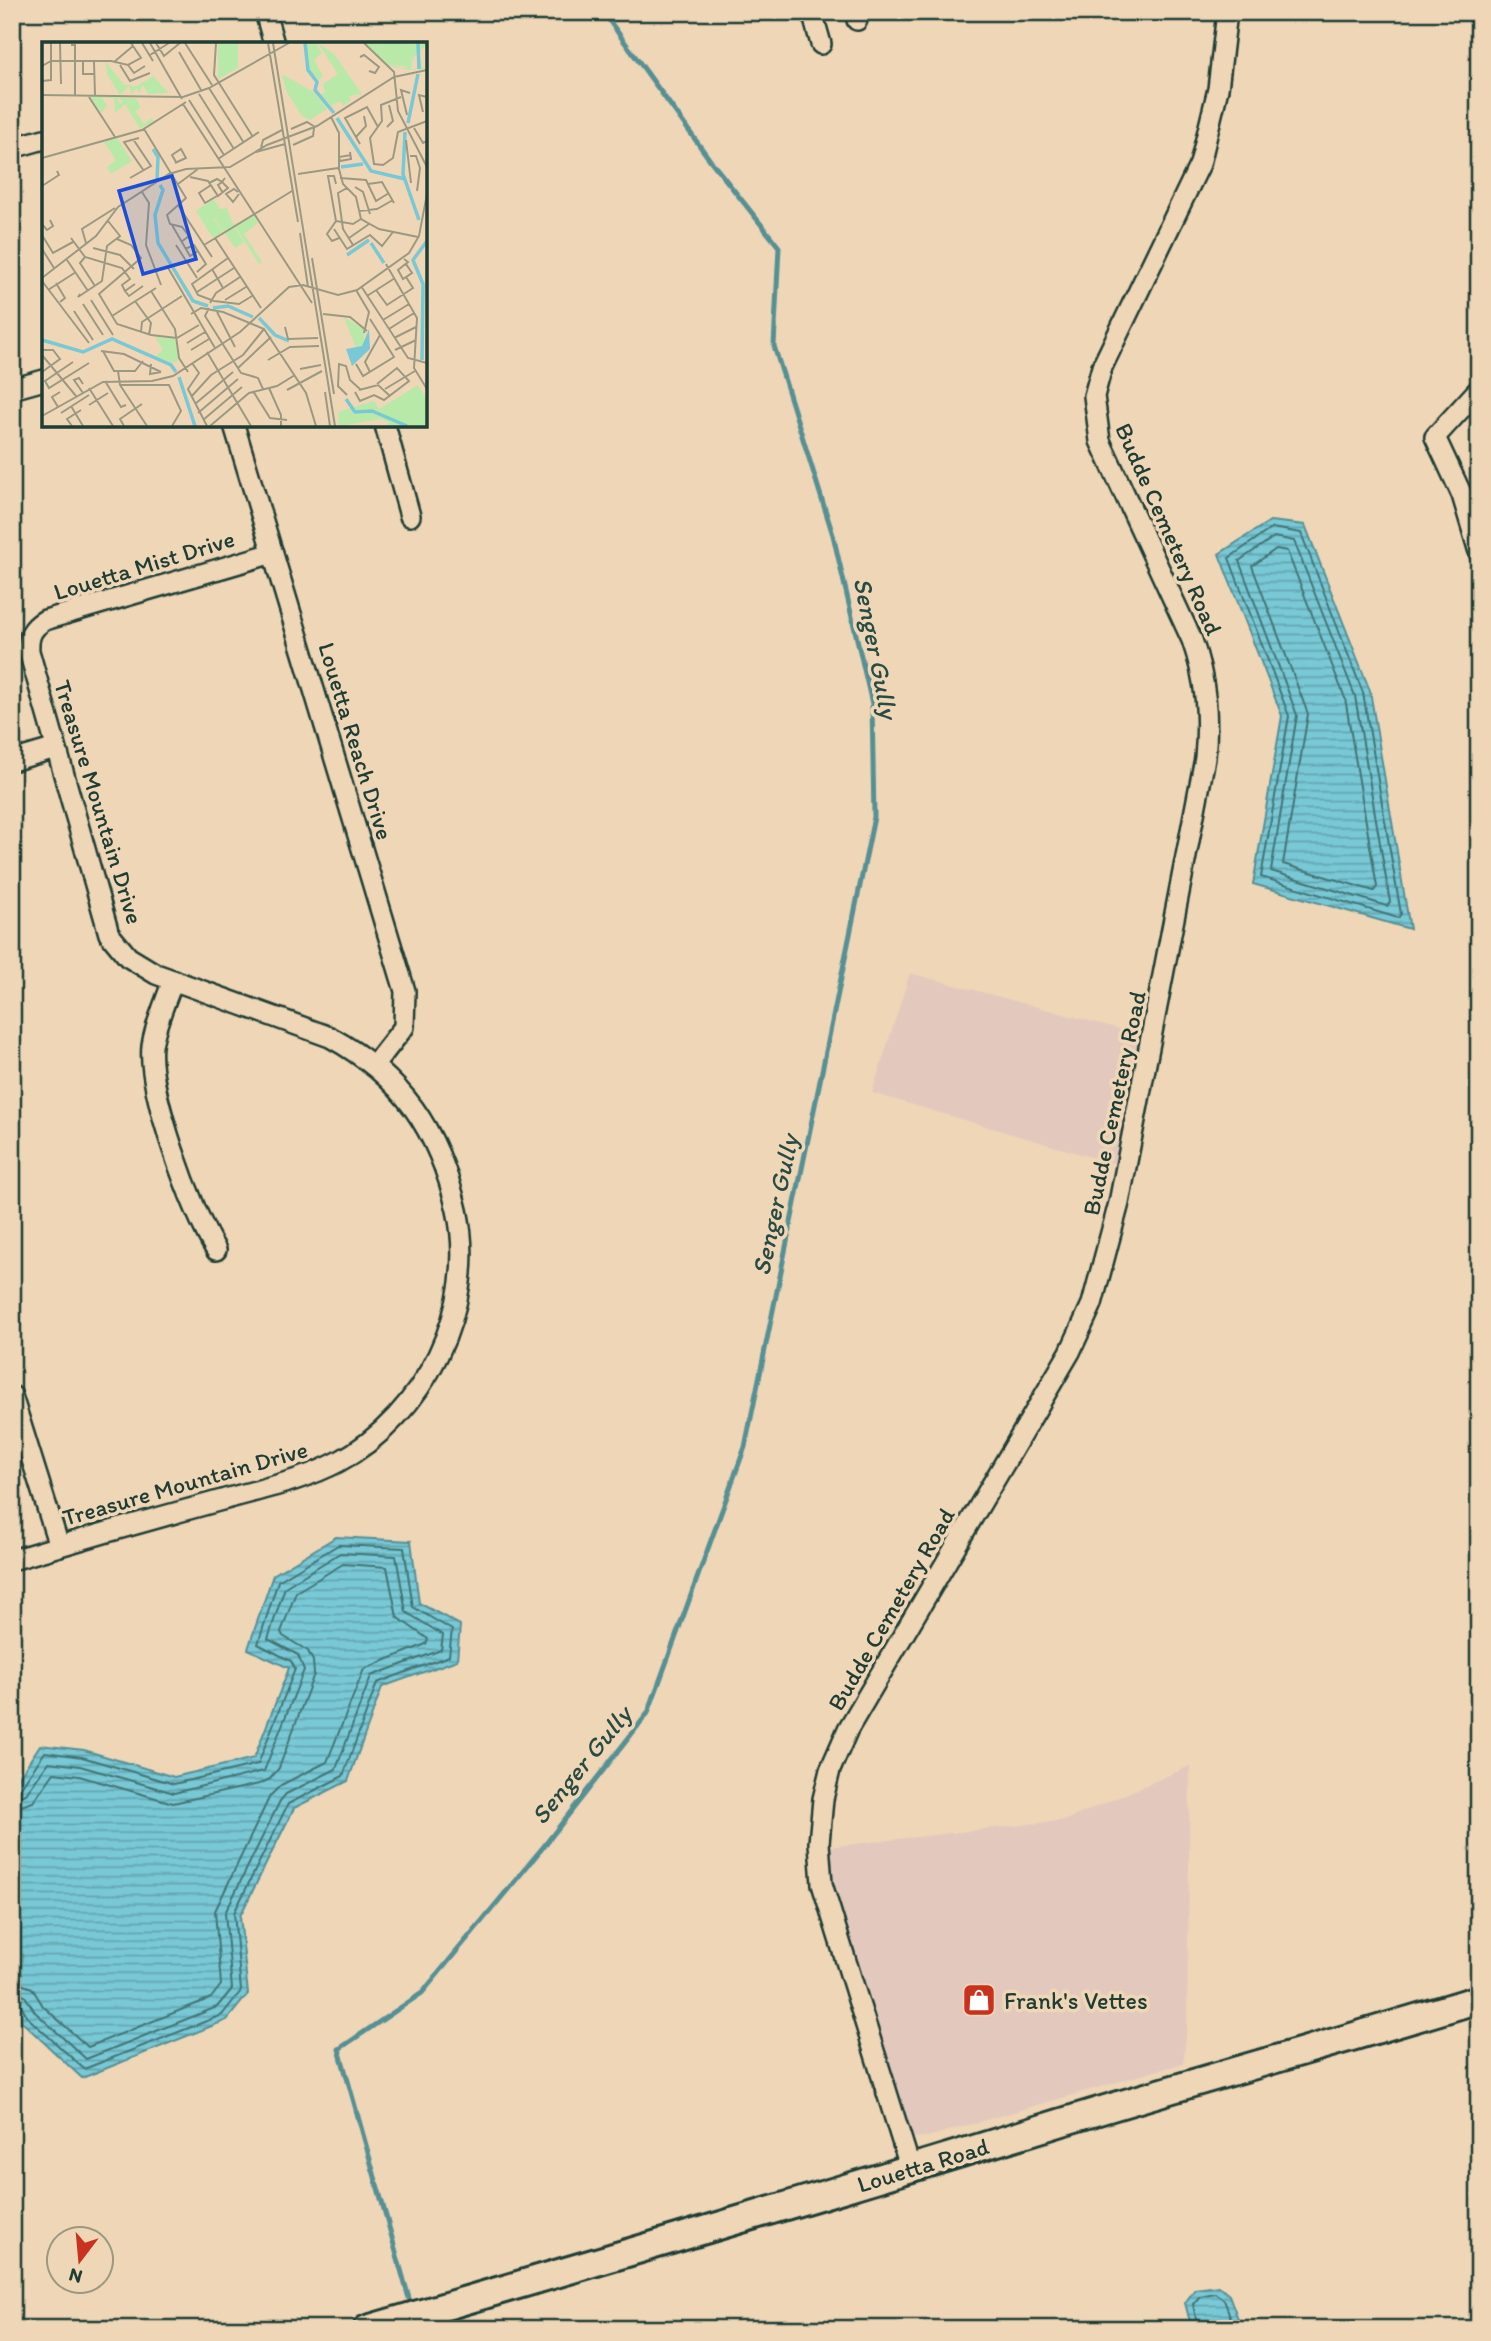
<svg xmlns="http://www.w3.org/2000/svg" width="1491" height="2341" font-family="Itim,sans-serif">
	<defs>
		<pattern id="water-rules" width="6" height="5" patternUnits="userSpaceOnUse" patternTransform="scale(1.75)"><rect width="6" height="5" fill="#79c8d6"/><path d="M0 2.5h6" fill="none" stroke="#63a4ae"/></pattern>
	</defs>
	<rect width="100%" height="100%" fill="#efd6b7"/>
	<filter id="ink" filterUnits="userSpaceOnUse"><feTurbulence type="fractalNoise" baseFrequency=".0143" numOctaves="2"/><feDisplacementMap in="SourceGraphic" scale="14" xChannelSelector="R" yChannelSelector="G"/><feConvolveMatrix kernelMatrix="1 2 1 2 8 2 1 2 1" color-interpolation-filters="sRGB"/></filter>
	<g filter="url(#ink)">
		<!-- built -->
		<g fill="#e3c8be">
			<path d="M 910,973 L 1146,1036 L 1119,1165 L 872,1093 Z"/>
			<path d="M 1190,1766 L 1187,2027 L 1183,2063 L 927,2137 L 911,2138 L 908,2135 L 837,1901 L 828,1847 L 1066,1820 Z"/>
		</g>
		<!-- water -->
		<g fill="url(#water-rules)" stroke="#559095" stroke-width="2">
			<path d="M 1270,521 L 1305,525 L 1370,691 L 1410,929 L 1253,884 L 1282,716 L 1219,554 Z"/>
			<path d="M 336,1537 L 411,1541 L 419,1603 L 460,1625 L 457,1660 L 382,1687 L 348,1781 L 294,1808 L 240,1916 L 248,1994 L 227,2020 L 82,2078 L 21,2021 L 12,2001 L 12,1788 L 40,1745 L 84,1750 L 174,1777 L 254,1758 L 289,1668 L 248,1649 L 273,1575 Z"/>
			<path d="M 1218,2286 L 1229,2295 L 1242,2329 L 1192,2329 L 1185,2303 L 1195,2289 Z"/>
		</g>
		<g fill="none" stroke-linecap="round" stroke-linejoin="round">
			<!-- shore -->
			<g stroke="#437575" stroke-width="2">
				<path d="M 1272,528 L 1301,533 L 1363,693 L 1401,914 L 1398,918 L 1261,877 L 1289,716 L 1229,558 Z"/>
				<path d="M 1274,537 L 1294,541 L 1355,696 L 1390,902 L 1387,906 L 1271,871 L 1297,715 L 1239,561 Z"/>
				<path d="M 1276,549 L 1287,551 L 1345,698 L 1377,887 L 1374,891 L 1283,864 L 1308,714 L 1252,566 Z"/>
				<path d="M 12,1790 L 21,1787 L 45,1752 L 82,1757 L 174,1784 L 258,1764 L 295,1669 L 291,1661 L 258,1644 L 278,1581 L 338,1545 L 404,1548 L 413,1607 L 452,1630 L 449,1656 L 377,1683 L 343,1776 L 288,1804 L 234,1913 L 241,1991 L 222,2015 L 84,2069 L 27,2017 L 20,2003 L 12,2001"/>
				<path d="M 12,1799 L 26,1794 L 49,1762 L 80,1766 L 174,1793 L 264,1771 L 304,1670 L 298,1655 L 268,1639 L 285,1587 L 340,1553 L 396,1556 L 406,1612 L 443,1635 L 441,1650 L 371,1676 L 336,1769 L 286,1794 L 280,1801 L 225,1913 L 232,1989 L 217,2007 L 86,2059 L 35,2012 L 25,1996 L 12,1992"/>
				<path d="M 12,1809 L 33,1802 L 54,1773 L 79,1776 L 173,1803 L 259,1784 L 270,1779 L 279,1768 L 314,1674 L 313,1661 L 308,1651 L 283,1636 L 281,1632 L 296,1592 L 343,1564 L 387,1567 L 397,1617 L 428,1639 L 426,1644 L 364,1669 L 327,1762 L 281,1785 L 270,1796 L 215,1911 L 221,1985 L 211,1998 L 88,2047 L 43,2006 L 32,1988 L 12,1981"/>
				<path d="M 1198,2329 L 1193,2304 L 1200,2296 L 1215,2293 L 1224,2300 L 1235,2329"/>
			</g>
			<!-- stream -->
			<path stroke="#559095" stroke-width="5" d="M 412,2309 L 339,2049 L 422,1993 L 544,1846 L 648,1713 L 745,1447 L 874,817 L 872,704 L 833,535 L 774,346 L 779,247 L 710,160 L 603,12"/>
			<defs>
				<g id="street">
					<path d="M 265,12 L 274,44"/>
					<path d="M 812,12 L 821,44"/>
					<path d="M 855,12 L 857,20"/>
					<path d="M 12,148 L 44,139"/>
					<path d="M 12,389 L 44,380"/>
					<path d="M 1479,389 L 1435,437 L 1462,495 L 1479,552"/>
					<path d="M 234,425 L 405,991 L 404,1027 L 375,1064"/>
					<path d="M 385,425 L 410,516"/>
					<path d="M 12,761 L 56,748"/>
					<path d="M 173,980 C 166,1001 155,1024 152,1046 C 147,1090 192,1212 216,1250"/>
					<path d="M 12,1396 L 59,1546"/>
					<path d="M 12,1560 C 82,1539 152,1519 222,1500 C 260,1489 302,1481 338,1462 C 424,1416 479,1307 457,1210 C 438,1130 403,1077 330,1037 L 156,974 L 128,957 L 109,934 L 29,651 C 28,635 32,628 45,620 L 273,553"/>
					<path d="M 911,2170 L 822,1884 L 819,1843 L 823,1799 L 830,1770 L 848,1729 L 1070,1352 L 1092,1304 L 1119,1203 L 1205,758 C 1209,716 1206,680 1192,640 L 1100,441 L 1094,396 L 1102,367 L 1200,164 L 1218,89 L 1227,12"/>
				</g>
				<path id="secondary" d="M 367,2329 C 598,2262 829,2194 1059,2123 C 1199,2080 1339,2042 1479,1999"/>
			</defs>
			<!-- street casing -->
			<use href="#street" stroke="#1f3d34" stroke-width="24"/>
			<!-- secondary casing -->
			<use href="#secondary" stroke="#1f3d34" stroke-width="32"/>
			<!-- street -->
			<use href="#street" stroke="#efd6b7" stroke-width="19"/>
			<!-- secondary -->
			<use href="#secondary" stroke="#efd6b7" stroke-width="26"/>
		</g>
	</g>
	<!-- icons -->
	<defs>
		<symbol id="shop-square" viewBox="-11 -11 22 22"><rect x="-9" y="-9" width="18" height="18" rx="4" fill="#c8321e" stroke="#efd6b7"/><path d="M-5-2.5h2.3a2.7 3.5 0 0 1 5.4 0H5L5.5 6h-11ZM-1.5-2.5h3a1.5 2.3 0 0 0-3 0Z" fill="#fff"/></symbol>
	</defs>
	<g fill-rule="evenodd">
		<use href="#shop-square" x="960" y="1981" width="38" height="38"/>
	</g>
	<g text-anchor="middle" dominant-baseline="central" stroke-width="7" stroke-linejoin="round" paint-order="stroke">
		<!-- street labels -->
		<g font-size="24" fill="#1f3d34" stroke="#efd6b7">
			<text transform="translate(1169 529) rotate(66)">Budde Cemetery Road</text>
			<text transform="translate(144 565) rotate(-17)">Louetta Mist Drive</text>
			<text transform="translate(356 741) rotate(73)">Louetta Reach Drive</text>
			<text transform="translate(99 802) rotate(73)">Treasure Mountain Drive</text>
			<text transform="translate(1114 1103) rotate(-78)">Budde Cemetery Road</text>
			<text transform="translate(185 1483) rotate(-16)">Treasure Mountain Drive</text>
			<text transform="translate(891 1609) rotate(-60)">Budde Cemetery Road</text>
			<text transform="translate(923 2165) rotate(-17)">Louetta Road</text>
		</g>
		<!-- poi labels -->
		<g font-size="24" fill="#1f3d34" stroke="#efd6b7" text-anchor="start">
			<text x="1004" y="2000">Frank's Vettes</text>
		</g>
		<!-- water labels -->
		<g font-size="26" font-style="italic" fill="#284b44" stroke="#efd6b7">
			<text transform="translate(876 648) rotate(79)">Senger Gully</text>
			<text transform="translate(775 1205) rotate(-78)">Senger Gully</text>
			<text transform="translate(581 1765) rotate(-51)">Senger Gully</text>
		</g>
	</g>
	<!-- overview -->
	<g transform="translate(42 42)">
		<rect width="385" height="385" fill="#efd6b7"/>
		<path d="M 196,1 L 196,26 L 176,37 L 176,2 ZM 322,1 L 335,1 L 346,22 L 361,26 L 367,25 L 371,12 L 355,9 L 359,2 L 385,2 L 371,16 L 369,27 L 375,27 L 380,17 L 380,25 L 385,27 L 367,28 L 347,24 ZM 64,20 L 82,43 L 95,44 L 111,34 L 127,51 L 106,52 L 101,43 L 97,51 L 95,46 L 90,52 L 87,44 L 78,53 L 65,32 ZM 48,55 L 75,55 L 78,62 L 81,60 L 76,55 L 94,56 L 99,66 L 93,69 L 102,82 L 109,76 L 112,79 L 98,87 L 83,62 L 73,71 L 72,56 L 60,56 L 65,64 L 59,71 ZM 212,173 L 216,181 L 202,192 L 220,220 L 217,222 L 193,184 Z" fill="#b8e9a9"/>
		<path d="M 264,1 L 274,1 L 280,11 L 272,18 L 281,34 L 277,38 L 267,28 ZM 276,1 L 292,12 L 320,52 L 307,54 L 309,58 L 301,64 L 298,59 L 289,64 L 279,53 L 283,50 L 281,42 L 296,32 ZM 335,1 L 364,1 L 355,8 L 371,11 L 367,25 L 346,22 ZM 240,32 L 273,51 L 285,67 L 268,78 L 260,74 L 244,49 ZM 75,96 L 90,119 L 69,132 L 65,125 L 74,118 L 62,100 ZM 172,157 L 178,167 L 185,166 L 191,182 L 196,181 L 192,184 L 202,200 L 193,206 L 173,177 L 178,171 L 172,177 L 181,190 L 171,196 L 154,169 ZM 113,295 L 133,296 L 137,318 L 130,321 L 114,314 L 121,308 ZM 376,343 L 385,357 L 385,384 L 345,384 L 347,380 L 338,377 L 297,384 L 296,370 L 332,359 L 337,367 Z" fill="#b8e9a9"/>
		<path d="M 302,275 L 323,288 L 321,303 L 314,306 Z" fill="#b8e9a9"/>
		<path d="M 327,287 L 328,307 L 310,324 L 304,307 L 320,304 Z" fill="#79c8d6"/>
		<path fill="none" stroke="#79c8d6" stroke-width="3.5" d="M 263,1 L 266,28 L 275,40 L 273,48 L 292,71M 376,1 L 377,27M 295,76 L 329,129 L 363,137M 366,81 L 376,32M 363,90 L 361,132 L 377,178M 111,107 L 116,115 L 115,138M 299,125 L 321,122M 118,143 L 121,148 L 113,173 L 116,201 L 151,259 L 166,264M 329,201 L 342,221M 305,213 L 327,198M 171,266 L 186,264 L 211,275M 217,276 L 233,293 L 247,299M 0,298 L 41,310 L 70,297 L 129,323 L 134,330M 380,318 L 381,242 L 371,218 L 385,199M 137,335 L 153,384M 304,357 L 313,370 L 330,369 L 365,384"/>
		<path fill="none" stroke="#9c9983" stroke-width="2" d="M 18,1 L 19,42M 100,1 L 111,19M 108,1 L 140,57M 114,1 L 122,14 L 138,1M 143,1 L 170,43M 174,1 L 172,33 L 211,95M 226,1 L 256,180M 231,1 L 293,384M 322,1 L 352,30 L 356,69 L 385,125M 29,3 L 33,3 L 33,54M 137,10 L 159,48M 108,13 L 127,1M 318,15 L 322,13 L 337,25 L 333,31 L 327,29M 41,19 L 41,32 L 52,32M 52,19 L 53,53M 72,20 L 91,4M 78,23 L 88,39 L 108,31M 86,23 L 92,31 L 103,24M 0,24 L 9,19 L 69,19 L 86,23 L 99,16 L 89,1M 0,39 L 9,38 L 9,1M 167,46 L 202,101M 157,52 L 192,107M 0,53 L 141,55 L 167,46 L 247,1M 47,55 L 73,95M 359,55 L 339,63 L 340,79 L 328,96 L 332,122 L 341,123 L 351,116 L 356,90 L 385,79M 147,58 L 182,113M 141,62 L 270,261M 381,70 L 377,53 L 385,55M 365,73 L 359,48 L 368,51M 289,75 L 297,91 L 297,128M 345,85 L 351,79 L 347,63M 372,86 L 381,101 L 385,99M 102,87 L 144,156 L 125,173 L 128,182 L 140,185 L 147,194 L 139,200M 249,87 L 265,80 L 273,85M 314,95 L 324,84 L 322,74M 97,96 L 82,100 L 102,129M 364,98 L 369,141M 318,102 L 303,76 L 325,65 L 336,85M 251,103 L 271,94 L 272,86M 219,106 L 221,98 L 240,88M 214,110 L 243,102M 308,110 L 309,117 L 298,119 L 297,115 L 309,113M 368,114 L 374,114 L 378,126 L 375,149M 0,116 L 100,88 L 144,60M 176,117 L 217,90M 133,121 L 144,116 L 139,107 L 130,113 L 134,120M 297,127 L 301,142 L 314,155 L 319,177 L 337,187 L 376,195M 256,132 L 296,126M 148,135 L 166,139 L 176,154 L 186,146 L 180,140 L 183,136M 88,136 L 109,124 L 91,97M 298,136 L 324,138 L 334,159 L 347,151M 167,141 L 175,137 L 180,140 L 176,143 L 181,151M 136,142 L 156,127M 294,142 L 292,134 L 286,134 L 294,179 L 285,192 L 290,199 L 297,196M 326,142 L 340,140 L 352,161M 169,143 L 157,151 L 163,161 L 175,154M 0,144 L 17,133 L 15,129M 313,145 L 321,150 L 328,172M 305,146 L 296,151 L 301,187 L 311,203M 100,150 L 107,161 L 104,203 L 119,243M 196,150 L 192,147 L 184,152 L 191,160 L 197,152M 136,163 L 170,215M 317,169 L 335,167 L 351,158M 294,179 L 311,182 L 319,177M 0,182 L 5,188 L 11,184 L 8,178M 130,183 L 148,214 L 156,209M 292,187 L 305,207 L 328,193 L 340,204 L 351,190M 258,191 L 266,245M 0,193 L 11,211 L 31,200M 29,196 L 43,215 L 80,226 L 88,237 L 80,243 L 83,249 L 93,242M 173,196 L 219,266M 307,196 L 327,182M 75,197 L 89,203 L 99,216 L 57,252 L 75,282 L 109,293 L 135,296 L 157,283M 44,201 L 40,187 L 73,166M 134,203 L 155,236M 162,203 L 250,149M 51,206 L 78,213 L 92,227M 0,207 L 12,226M 143,207 L 152,203 L 164,222 L 155,230M 43,215 L 38,221 L 53,244M 186,216 L 150,242 L 156,253 L 172,259 L 197,262 L 210,254M 270,216 L 292,352M 362,217 L 366,220 L 356,228 L 361,237 L 370,231 L 364,222M 25,218 L 46,249M 344,222 L 375,276 L 372,326 L 385,347M 125,224 L 173,306M 170,227 L 181,246M 0,236 L 54,194 L 76,165 L 127,132 L 144,127 L 188,125 L 225,103 L 275,84 L 352,35 L 385,28M 0,239 L 47,301M 14,241 L 23,256 L 18,260M 319,244 L 366,316 L 385,321M 6,248 L 34,230M 314,248 L 327,270 L 322,291M 334,248 L 345,263 L 371,246 L 364,235M 83,249 L 87,254 L 101,244M 109,249 L 133,287 L 137,316 L 146,330M 155,250 L 192,226M 38,252 L 36,255 L 60,239 L 65,204 L 78,194 L 66,179M 325,254 L 353,236M 49,258 L 71,293M 183,258 L 204,245M 93,259 L 109,281 L 107,293M 168,261 L 174,251 L 198,235M 41,262 L 61,293M 167,266 L 163,274 L 199,331 L 216,336 L 221,347M 32,269 L 51,298M 175,270 L 193,305M 149,272 L 159,266 L 181,270 L 222,287 L 264,351 L 274,384M 281,272 L 308,275 L 325,289M 70,274 L 114,246M 341,278 L 367,262M 243,285 L 246,297 L 276,296M 347,287 L 372,271M 99,290 L 100,280 L 140,254M 352,296 L 374,285M 145,301 L 163,290M 0,308 L 11,308 L 18,317 L 0,330M 149,308 L 167,297M 353,308 L 374,298M 59,309 L 82,312 L 119,330M 61,309 L 72,329 L 93,329 L 101,319M 165,310 L 209,384M 0,313 L 34,354M 226,318 L 248,305 L 277,304M 31,320 L 3,339 L 7,346 L 47,321M 150,321 L 157,331 L 146,347 L 165,384M 109,322 L 108,332 L 119,330M 314,322 L 321,334 L 352,315 L 328,277M 196,326 L 229,295M 258,327 L 279,323M 76,329 L 78,343 L 105,384M 328,330 L 323,320 L 338,293M 63,339 L 79,365 L 84,363M 78,343 L 127,343 L 139,369 L 130,384M 47,346 L 71,384M 227,346 L 239,373 L 239,384M 343,347 L 373,329M 245,348 L 280,329M 317,348 L 336,343 L 348,354M 211,349 L 228,376 L 245,378M 283,350 L 288,384M 313,350 L 318,359 L 332,353 L 342,358 L 367,339 L 355,326 L 335,342M 41,351 L 32,338 L 37,336 L 41,342M 305,353 L 296,344 L 297,322 L 304,324 L 308,338 L 319,348M 149,355 L 169,333 L 201,313 L 222,287M 153,362 L 191,330M 47,363 L 66,351M 29,364 L 41,384M 16,365 L 10,355 L 18,350M 19,371 L 47,353M 156,371 L 196,337M 0,374 L 61,340 L 110,339 L 131,334 L 198,290 L 247,245 L 261,243 L 296,253 L 315,248 L 367,211 L 377,194 L 385,152M 161,378 L 200,345M 30,384 L 25,377 L 39,368M 82,384 L 78,377 L 100,362M 168,384 L 207,351 L 235,344 L 253,333"/>
		<path fill="#1d4ed8" fill-opacity="0.15" stroke="#1d4ed8" stroke-width="3.5" d="M 130,134 L 154,217 L 101,232 L 77,149 Z"/>
		<rect width="385" height="385" fill="none" stroke="#1f3d34" stroke-width="3.5"/>
	</g>
	<!-- margin -->
	<rect width="1491" height="2341" fill="none" stroke="#efd6b7" stroke-width="42"/>
	<rect x="21" y="21" width="1449" height="2299" fill="none" stroke="#1f3d34" stroke-width="2.5" filter="url(#ink)"/>
	<!-- north arrow -->
	<g transform="translate(80 2260) rotate(196)"><circle r="33" fill="#efd6b7" stroke="#9c9983" stroke-width="2"/>
	<path d="M0-5L12 26L0 18L-12 26Z" fill="#c8321e"/>
	<text y="-10" font-size="19" font-weight="bold" text-anchor="middle" fill="#1f3d34">N</text>
	</g>
</svg>
